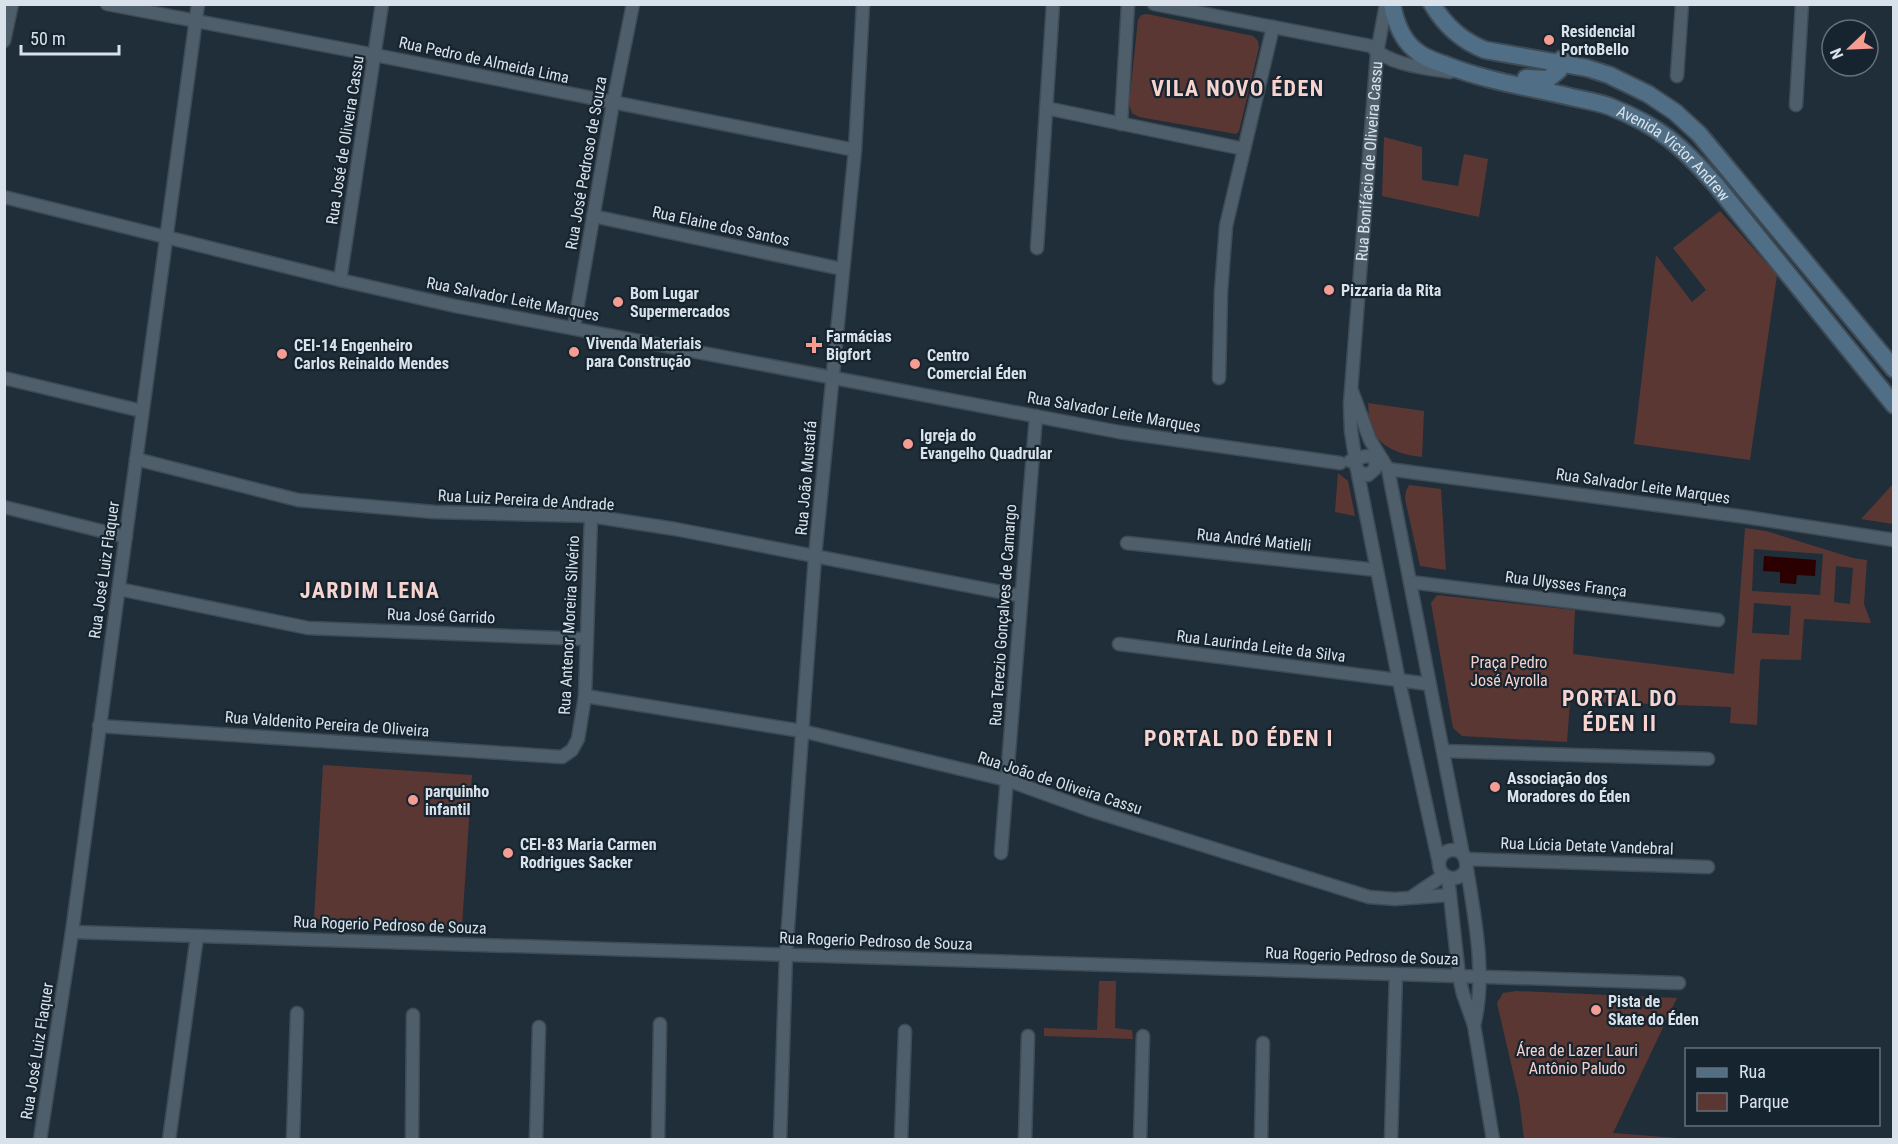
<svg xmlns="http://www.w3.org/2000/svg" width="1898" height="1144" font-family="'Roboto Condensed',sans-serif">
	<rect width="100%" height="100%" fill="#202e39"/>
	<!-- green -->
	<g fill="#5b3733" fill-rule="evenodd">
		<path d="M 1147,14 L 1253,36 L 1258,41 L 1259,47 L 1239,131 L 1236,134 L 1139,117 L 1132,113 L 1129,104 L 1138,20 L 1141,15 Z"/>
		<path d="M 1384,137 L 1422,147 L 1422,180 L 1458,186 L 1464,154 L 1488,159 L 1479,217 L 1382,196 Z"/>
		<path d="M 1720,211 L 1777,275 L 1750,460 L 1634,444 L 1656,255 L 1692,302 L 1706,290 L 1673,248 Z"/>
		<path d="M 1368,403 L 1424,411 L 1422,457 C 1402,455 1379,448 1371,427 C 1368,420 1369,410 1368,403 Z"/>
		<path d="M 1338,473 L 1348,481 L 1355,516 L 1335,512 Z"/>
		<path d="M 1893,484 L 1893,524 L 1861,519 Z"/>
		<path d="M 1409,485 L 1441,489 L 1446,570 L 1420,566 L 1405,499 L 1406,491 Z"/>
		<path d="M 1745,528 L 1766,531 L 1853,558 L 1867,560 L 1864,604 L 1871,623 L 1804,619 L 1801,660 L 1762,659 L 1760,661 L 1757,725 L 1730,723 L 1731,707 L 1570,701 L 1567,742 L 1462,736 L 1453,728 L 1431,603 L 1437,595 L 1575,610 L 1573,654 L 1734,674 ZM 1754,549 L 1823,554 L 1820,595 L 1752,591 ZM 1836,566 L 1853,568 L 1850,604 L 1834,602 ZM 1754,603 L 1791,606 L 1789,635 L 1752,633 Z"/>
		<path d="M 323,765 L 472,775 L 462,926 L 314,919 Z"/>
		<path d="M 1099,981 L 1116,981 L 1115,1028 L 1132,1030 L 1133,1039 L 1044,1036 L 1044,1028 L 1097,1030 Z"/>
		<path d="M 1516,991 L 1677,998 L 1613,1133 L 1690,1139 L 1524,1139 L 1519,1098 L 1497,1003 L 1503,993 Z"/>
	</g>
	<!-- water -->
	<path fill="#2a0000" d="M 1764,556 L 1816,560 L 1815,576 L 1797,575 L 1796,584 L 1780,583 L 1780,572 L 1763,571 Z"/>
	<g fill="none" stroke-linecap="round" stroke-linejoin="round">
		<defs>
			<g id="minor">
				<path d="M 107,4 L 375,55 L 855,150"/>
				<path d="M 1154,4 L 1371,46 C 1389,65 1424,68 1450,72"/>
				<path d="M 4,41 L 12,4"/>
				<path d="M 1677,76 L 1682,4"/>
				<path d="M 1796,105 L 1802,4"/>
				<path d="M 1046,108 L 1244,149"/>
				<path d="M 1121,124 L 1128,4"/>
				<path d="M 4,197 L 340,280 L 455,306 L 1119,432 L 1340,463"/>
				<path d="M 593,216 L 842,269"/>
				<path d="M 1037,248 L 1053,4"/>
				<path d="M 340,280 L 382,4"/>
				<path d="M 574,327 L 613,103 L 633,4"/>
				<path d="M 4,378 L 142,411"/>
				<path d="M 1219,378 L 1221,292 L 1226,226 L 1273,27"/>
				<path d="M 1352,391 L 1370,440 L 1388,469 L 1463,855"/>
				<path d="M 136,459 L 298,500 L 434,512 L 591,516 L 675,529 L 1021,596"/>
				<path d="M 1350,461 C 1361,458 1378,448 1375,469 L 1368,475 L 1359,472 L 1356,466"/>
				<path id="s1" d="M 1356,463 L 1351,431 L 1350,404 L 1377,53 L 1386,4"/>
				<path d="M 1357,469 L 1399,681 L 1439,863"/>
				<path d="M 1388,469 L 1746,517 L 1894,540"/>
				<path d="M 4,507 L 126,537"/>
				<path d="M 1127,543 L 1377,570"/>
				<path d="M 1410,582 L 1718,620"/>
				<path d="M 119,589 L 308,628 L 586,639"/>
				<path d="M 1119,644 L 1429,684"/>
				<path d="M 585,696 L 802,731 L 1007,780 L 1090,810 L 1369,897 L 1395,899 L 1450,895"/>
				<path d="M 99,726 L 562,757 L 572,750 L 578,739 L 585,696 L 591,516"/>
				<path d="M 1443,751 L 1708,759"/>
				<circle cx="1453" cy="864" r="14"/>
				<path d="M 1001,853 L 1036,416"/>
				<path d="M 1465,859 L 1708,867"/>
				<path d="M 1466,863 C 1474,914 1487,975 1474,1025"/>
				<path d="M 1448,877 L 1459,976 L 1463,994 L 1474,1025 L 1493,1140"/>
				<path d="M 1413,896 L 1444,875"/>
				<path d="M 72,932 L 1679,983"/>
				<path d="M 40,1140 L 72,932 L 198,4"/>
				<path d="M 169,1140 L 197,936"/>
				<path d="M 293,1140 L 297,1013"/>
				<path d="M 412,1140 L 413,1015"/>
				<path d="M 536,1140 L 539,1027"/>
				<path d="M 658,1140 L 660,1024"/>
				<path d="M 780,1140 L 786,954 L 815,556 L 855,150 L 863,4"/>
				<path d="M 901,1140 L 905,1031"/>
				<path d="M 1025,1140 L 1028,1036"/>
				<path d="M 1140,1140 L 1143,1036"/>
				<path d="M 1261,1140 L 1263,1043"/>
				<path d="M 1391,1140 L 1396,974"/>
			</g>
			<g id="secondary">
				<path id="s2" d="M 1392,4 C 1395,20 1401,38 1414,49 C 1423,58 1435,61 1446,65 C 1486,81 1529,87 1571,97 C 1584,100 1598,102 1611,107 C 1659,126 1682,146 1716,185 L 1894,405"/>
				<path d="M 1432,4 C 1445,26 1462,41 1485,50 L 1587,68 L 1609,75 L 1648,94 L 1675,112 L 1699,134 L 1894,369"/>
				<path d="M 1526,78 L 1548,79 L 1559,70 L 1562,59"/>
			</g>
		</defs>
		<!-- minor casing -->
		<use href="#minor" stroke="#3e4b55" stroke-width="15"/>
		<!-- secondary casing -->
		<use href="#secondary" stroke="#3e4b55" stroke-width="20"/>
		<!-- minor -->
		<use href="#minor" stroke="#4e5e6a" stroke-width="12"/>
		<!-- secondary -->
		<use href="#secondary" stroke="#506f86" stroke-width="16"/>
	</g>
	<!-- markers -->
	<g fill="#f59c93" stroke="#16242f" stroke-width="2">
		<circle cx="1549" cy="40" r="6"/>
		<circle cx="1329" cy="290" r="6"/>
		<circle cx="618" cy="302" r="6"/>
		<path d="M811 336h6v6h6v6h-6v6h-6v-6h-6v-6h6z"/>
		<circle cx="574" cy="352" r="6"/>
		<circle cx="282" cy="354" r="6"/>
		<circle cx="915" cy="364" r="6"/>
		<circle cx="908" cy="444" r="6"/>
		<circle cx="1495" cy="787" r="6"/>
		<circle cx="413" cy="800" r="6"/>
		<circle cx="508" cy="853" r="6"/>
		<circle cx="1596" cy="1010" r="6"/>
	</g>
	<g text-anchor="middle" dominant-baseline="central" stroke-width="4.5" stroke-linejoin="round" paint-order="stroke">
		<!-- poi labels -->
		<g font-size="16" font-weight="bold" fill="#d9e2ea" stroke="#16242f" text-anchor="start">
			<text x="1561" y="31">Residencial<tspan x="1561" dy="18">PortoBello</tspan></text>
			<text x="1341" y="290">Pizzaria da Rita</text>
			<text x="630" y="293">Bom Lugar<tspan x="630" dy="18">Supermercados</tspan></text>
			<text x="826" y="336">Farmácias<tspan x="826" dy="18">Bigfort</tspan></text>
			<text x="586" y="343">Vivenda Materiais<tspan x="586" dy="18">para Construção</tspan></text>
			<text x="294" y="345">CEI-14 Engenheiro<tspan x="294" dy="18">Carlos Reinaldo Mendes</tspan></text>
			<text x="927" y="355">Centro<tspan x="927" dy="18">Comercial Éden</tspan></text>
			<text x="920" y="435">Igreja do<tspan x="920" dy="18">Evangelho Quadrular</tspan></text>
			<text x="1507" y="778">Associação dos<tspan x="1507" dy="18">Moradores do Éden</tspan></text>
			<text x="425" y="791">parquinho<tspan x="425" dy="18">infantil</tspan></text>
			<text x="520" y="844">CEI-83 Maria Carmen<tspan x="520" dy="18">Rodrigues Sacker</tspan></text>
			<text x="1608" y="1001">Pista de<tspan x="1608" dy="18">Skate do Éden</tspan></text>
		</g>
		<!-- street labels -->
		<g font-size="16" fill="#d9e2ea" stroke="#16242f">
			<text transform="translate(484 60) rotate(12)">Rua Pedro de Almeida Lima</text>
			<text transform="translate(345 140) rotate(-81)">Rua José de Oliveira Cassu</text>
			<text stroke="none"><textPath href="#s2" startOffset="336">Avenida Victor Andrew</textPath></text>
			<text stroke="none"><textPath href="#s1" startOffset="303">Rua Bonifácio de Oliveira Cassu</textPath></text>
			<text transform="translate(586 163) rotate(-80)">Rua José Pedroso de Souza</text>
			<text transform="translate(721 226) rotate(12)">Rua Elaine dos Santos</text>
			<text transform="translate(513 299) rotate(11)">Rua Salvador Leite Marques</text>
			<text transform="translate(1114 412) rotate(10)">Rua Salvador Leite Marques</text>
			<text transform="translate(806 478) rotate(-85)">Rua João Mustafá</text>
			<text transform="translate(1643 486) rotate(8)">Rua Salvador Leite Marques</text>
			<text transform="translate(526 500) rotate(3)">Rua Luiz Pereira de Andrade</text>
			<text transform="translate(1254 540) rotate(6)">Rua André Matielli</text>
			<text transform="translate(104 570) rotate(-82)">Rua José Luiz Flaquer</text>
			<text transform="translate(1566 584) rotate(7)">Rua Ulysses França</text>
			<text transform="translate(1003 615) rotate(-86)">Rua Terezio Gonçalves de Camargo</text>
			<text transform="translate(441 616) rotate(2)">Rua José Garrido</text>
			<text transform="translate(569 625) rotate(-87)">Rua Antenor Moreira Silvério</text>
			<text transform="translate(1261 646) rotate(7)">Rua Laurinda Leite da Silva</text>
			<text transform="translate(327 724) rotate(4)">Rua Valdenito Pereira de Oliveira</text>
			<text transform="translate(1060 783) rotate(18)">Rua João de Oliveira Cassu</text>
			<text transform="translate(1587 846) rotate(2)">Rua Lúcia Detate Vandebral</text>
			<text transform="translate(390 925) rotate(2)">Rua Rogerio Pedroso de Souza</text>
			<text transform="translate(876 941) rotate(2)">Rua Rogerio Pedroso de Souza</text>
			<text transform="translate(1362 956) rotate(2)">Rua Rogerio Pedroso de Souza</text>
			<text transform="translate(37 1051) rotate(-81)">Rua José Luiz Flaquer</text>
		</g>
		<!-- park labels -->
		<g font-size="16" fill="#f6d1cc" stroke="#16242f">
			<text x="1509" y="662">Praça Pedro<tspan x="1509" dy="18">José Ayrolla</tspan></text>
			<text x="1577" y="1050">Área de Lazer Lauri<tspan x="1577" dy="18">Antônio Paludo</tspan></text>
		</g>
		<!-- district labels -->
		<g font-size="22" font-weight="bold" letter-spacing="1.5" fill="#f7d4cf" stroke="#16242f">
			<text x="1238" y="88">VILA NOVO ÉDEN</text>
			<text x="370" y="590">JARDIM LENA</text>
			<text x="1620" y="698">PORTAL DO<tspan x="1620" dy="25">ÉDEN II</tspan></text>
			<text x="1239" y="738">PORTAL DO ÉDEN I</text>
		</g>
	</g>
	<!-- border -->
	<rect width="1898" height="1144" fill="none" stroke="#d9e2ea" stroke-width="12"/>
	<!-- legend -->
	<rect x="1685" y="1048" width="195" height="78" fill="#16242f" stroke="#64707a" stroke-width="1.5"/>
	<rect x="1697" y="1068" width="30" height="9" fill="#506f86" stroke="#64707a" stroke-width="1.5"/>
	<text x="1739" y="1078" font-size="18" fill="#d9e2ea">Rua</text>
	<rect x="1697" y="1093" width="30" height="18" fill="#5b3733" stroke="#64707a" stroke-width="1.5"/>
	<text x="1739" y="1108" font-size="18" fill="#d9e2ea">Parque</text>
	<!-- north arrow -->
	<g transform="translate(1850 48) rotate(247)"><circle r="28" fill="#16242f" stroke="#64707a" stroke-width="1.5"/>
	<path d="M0-4.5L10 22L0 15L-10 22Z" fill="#f59c93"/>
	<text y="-9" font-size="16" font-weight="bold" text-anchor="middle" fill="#d9e2ea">N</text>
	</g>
	<!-- scale -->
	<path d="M21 45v9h98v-9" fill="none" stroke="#d9e2ea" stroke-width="3"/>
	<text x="30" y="45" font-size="18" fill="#d9e2ea" stroke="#16242f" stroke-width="4.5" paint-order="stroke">50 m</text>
</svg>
